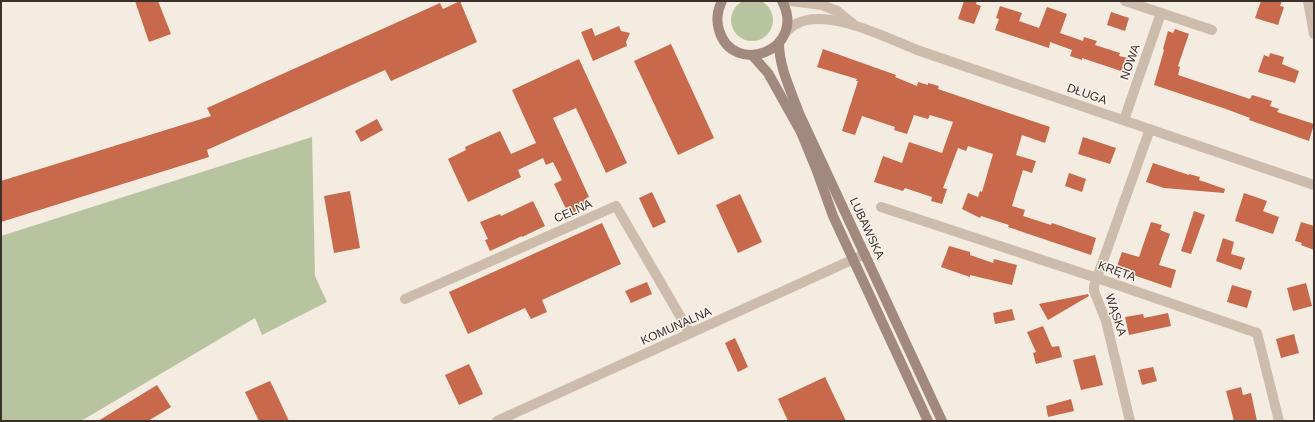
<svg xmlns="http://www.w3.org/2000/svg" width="1315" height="422" font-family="Arial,sans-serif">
	<rect width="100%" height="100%" fill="#f4ebe1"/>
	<!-- green -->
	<g fill="#b8c4a0">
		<circle cx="752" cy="20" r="21"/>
		<path d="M 312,137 L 315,276 L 327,302 L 262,335 L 255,318 L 81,421 L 1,421 L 1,236 Z"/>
	</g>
	<!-- building -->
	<g fill="#c8694b">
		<path d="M 135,1 L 158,1 L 171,34 L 149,42 Z"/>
		<path d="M 460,1 L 477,42 L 391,81 L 385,70 L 207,150 L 209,157 L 1,222 L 1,181 L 211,116 L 207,108 L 440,3 L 443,9 Z"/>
		<path d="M 964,1 L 977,1 L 976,4 L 981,6 L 974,24 L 958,19 Z"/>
		<path d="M 1261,1 L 1282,1 L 1280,6 L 1284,7 L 1278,25 L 1255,18 Z"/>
		<path d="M 1000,6 L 1022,13 L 1019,21 L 1039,28 L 1047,7 L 1067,14 L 1060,33 L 1083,41 L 1084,37 L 1097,41 L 1095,45 L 1120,53 L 1119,56 L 1128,58 L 1124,72 L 1082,58 L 1082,60 L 1070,56 L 1072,50 L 1050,42 L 1049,48 L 995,30 L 999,19 L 996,18 Z"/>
		<path d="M 1111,12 L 1129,18 L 1125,31 L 1107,25 Z"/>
		<path d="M 619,26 L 621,31 L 630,33 L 626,42 L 627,46 L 593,61 L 581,32 L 592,28 L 595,36 Z"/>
		<path d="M 1175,29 L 1189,34 L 1178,66 L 1180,67 L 1178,75 L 1250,99 L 1252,95 L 1272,101 L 1270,106 L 1279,109 L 1277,112 L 1314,124 L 1309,141 L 1249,120 L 1250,118 L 1226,109 L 1154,85 L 1164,50 L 1163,49 L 1168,31 L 1173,33 Z"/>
		<path d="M 671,44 L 714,138 L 678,155 L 634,61 Z"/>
		<path d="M 823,49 L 896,75 L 895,77 L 917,86 L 918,82 L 928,85 L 928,83 L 939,86 L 938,89 L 1050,127 L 1045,143 L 1022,135 L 1016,155 L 1036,161 L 1032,173 L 1023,170 L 1012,206 L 1025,210 L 1023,216 L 1051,225 L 1052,223 L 1096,238 L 1091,255 L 1008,227 L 1009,225 L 981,216 L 980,218 L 962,209 L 968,193 L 978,197 L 980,191 L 982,192 L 993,154 L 968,146 L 966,151 L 958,148 L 943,188 L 947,189 L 942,204 L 931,201 L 932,197 L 905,188 L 903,191 L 874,182 L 883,156 L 902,163 L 909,142 L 942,153 L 953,122 L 930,115 L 928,119 L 914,115 L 907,134 L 894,130 L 895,127 L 862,116 L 855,135 L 842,131 L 858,81 L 856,81 L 857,79 L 817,67 Z"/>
		<path d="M 1270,53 L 1284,57 L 1282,64 L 1299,71 L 1295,83 L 1258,72 L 1264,55 L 1269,57 Z"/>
		<path d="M 579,59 L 627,163 L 606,173 L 576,108 L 553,118 L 589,197 L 586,198 L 589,205 L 569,215 L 554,184 L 562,180 L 553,162 L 546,165 L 543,158 L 518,170 L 521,177 L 468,202 L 448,159 L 466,150 L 465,147 L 500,131 L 511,154 L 536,143 L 512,90 Z"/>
		<path d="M 377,119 L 383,130 L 361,142 L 355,131 Z"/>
		<path d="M 1083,137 L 1116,148 L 1110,164 L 1078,154 Z"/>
		<path d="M 1153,163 L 1189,175 L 1189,174 L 1200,177 L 1199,180 L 1225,189 L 1224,193 L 1164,188 L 1146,182 Z"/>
		<path d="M 1069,173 L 1086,179 L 1082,192 L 1065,186 Z"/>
		<path d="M 350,191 L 360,248 L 334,253 L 324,196 Z"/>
		<path d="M 652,192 L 666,222 L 653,228 L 639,198 Z"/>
		<path d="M 1244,193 L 1267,201 L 1263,211 L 1279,217 L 1273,234 L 1235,221 Z"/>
		<path d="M 740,194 L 762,242 L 738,253 L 716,205 Z"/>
		<path d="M 533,201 L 545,226 L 522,237 L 522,236 L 490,251 L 485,240 L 488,239 L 480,222 L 500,214 L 501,216 Z"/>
		<path d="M 1194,211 L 1205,215 L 1191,254 L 1181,251 Z"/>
		<path d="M 1151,222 L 1162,225 L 1160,230 L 1170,234 L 1159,265 L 1176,270 L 1171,288 L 1116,269 L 1122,252 L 1139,257 Z"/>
		<path d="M 1301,222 L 1314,226 L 1314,250 L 1301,245 L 1302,243 L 1295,241 Z"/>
		<path d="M 602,223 L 621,264 L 542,300 L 547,312 L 531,319 L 525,308 L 468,334 L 449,292 Z"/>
		<path d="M 1223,238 L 1234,242 L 1231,254 L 1245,258 L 1241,270 L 1216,261 Z"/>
		<path d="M 949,246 L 970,252 L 970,255 L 993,263 L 994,259 L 1017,265 L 1012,285 L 970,275 L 970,277 L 941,267 Z"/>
		<path d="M 647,282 L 652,294 L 631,303 L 625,291 Z"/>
		<path d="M 1306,283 L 1312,306 L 1293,311 L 1287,288 Z"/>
		<path d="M 1232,285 L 1252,291 L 1247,308 L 1227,302 Z"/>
		<path d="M 1088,294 L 1089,296 L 1048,320 L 1039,304 Z"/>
		<path d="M 1012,309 L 1015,320 L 995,324 L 993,313 Z"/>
		<path d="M 1168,313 L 1171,326 L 1129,335 L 1125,317 L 1143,314 L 1144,318 Z"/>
		<path d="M 1043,326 L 1052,347 L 1059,346 L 1062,357 L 1036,364 L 1033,353 L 1036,352 L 1027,332 Z"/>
		<path d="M 1294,334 L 1299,353 L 1281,358 L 1276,339 Z"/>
		<path d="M 735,338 L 748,367 L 738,372 L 725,343 Z"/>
		<path d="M 1095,355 L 1103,385 L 1081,390 L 1073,360 Z"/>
		<path d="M 469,364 L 483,394 L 459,405 L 445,375 Z"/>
		<path d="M 1153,367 L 1157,381 L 1142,385 L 1138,370 Z"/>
		<path d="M 825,377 L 846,421 L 788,421 L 778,399 Z"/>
		<path d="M 270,381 L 274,389 L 289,421 L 259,421 L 245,392 Z"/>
		<path d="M 157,385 L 171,407 L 148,421 L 98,421 Z"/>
		<path d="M 1241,387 L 1243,395 L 1251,393 L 1257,421 L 1234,421 L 1226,391 Z"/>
		<path d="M 1071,399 L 1074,411 L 1048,417 L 1046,406 Z"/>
	</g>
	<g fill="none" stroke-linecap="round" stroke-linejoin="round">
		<!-- street -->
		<g stroke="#cdbbac" stroke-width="10">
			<path d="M 790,1 L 822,5 L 837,11 L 853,24"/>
			<path d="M 1125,1 L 1212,30"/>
			<path d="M 1308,1 L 1314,34"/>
			<path d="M 786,32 C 789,29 792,26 796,24 C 827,7 887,38 917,50 L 1314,185"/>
			<path d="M 1124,120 L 1161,13"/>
			<path d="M 881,207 L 1097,278 L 1257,333 L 1279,421"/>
			<path d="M 405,299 L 616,206 L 690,333"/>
			<path d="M 497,421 L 865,254"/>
			<path d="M 1130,421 L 1106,321 L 1094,291 L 1094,286 L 1150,129"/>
		</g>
		<!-- secondary -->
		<g stroke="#a18a7d" stroke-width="10">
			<path d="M 722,1 C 717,11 716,20 719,30 C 733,78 808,50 782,1"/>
			<path d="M 779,43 C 779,67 791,91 799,113 L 942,421"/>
			<path d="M 752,55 L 768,73 L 801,132 L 817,171 L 833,216 L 928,421"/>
		</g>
	</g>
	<g text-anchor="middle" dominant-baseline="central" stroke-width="3" stroke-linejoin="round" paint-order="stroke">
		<!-- street labels -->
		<g font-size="12" fill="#3b302b" stroke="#fbf5ee">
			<text transform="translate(1130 62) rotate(-71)">NOWA</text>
			<text transform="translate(1087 94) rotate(19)">DŁUGA</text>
			<text transform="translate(573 211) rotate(-24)">CELNA</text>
			<text transform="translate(867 228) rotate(65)">LUBAWSKA</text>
			<text transform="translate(1117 271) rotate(19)">KRĘTA</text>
			<text transform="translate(1116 315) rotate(72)">WĄSKA</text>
			<text transform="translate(676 326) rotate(-24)">KOMUNALNA</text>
		</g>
	</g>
	<!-- border -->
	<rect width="1315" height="422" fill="none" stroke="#3b302b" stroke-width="4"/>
</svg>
